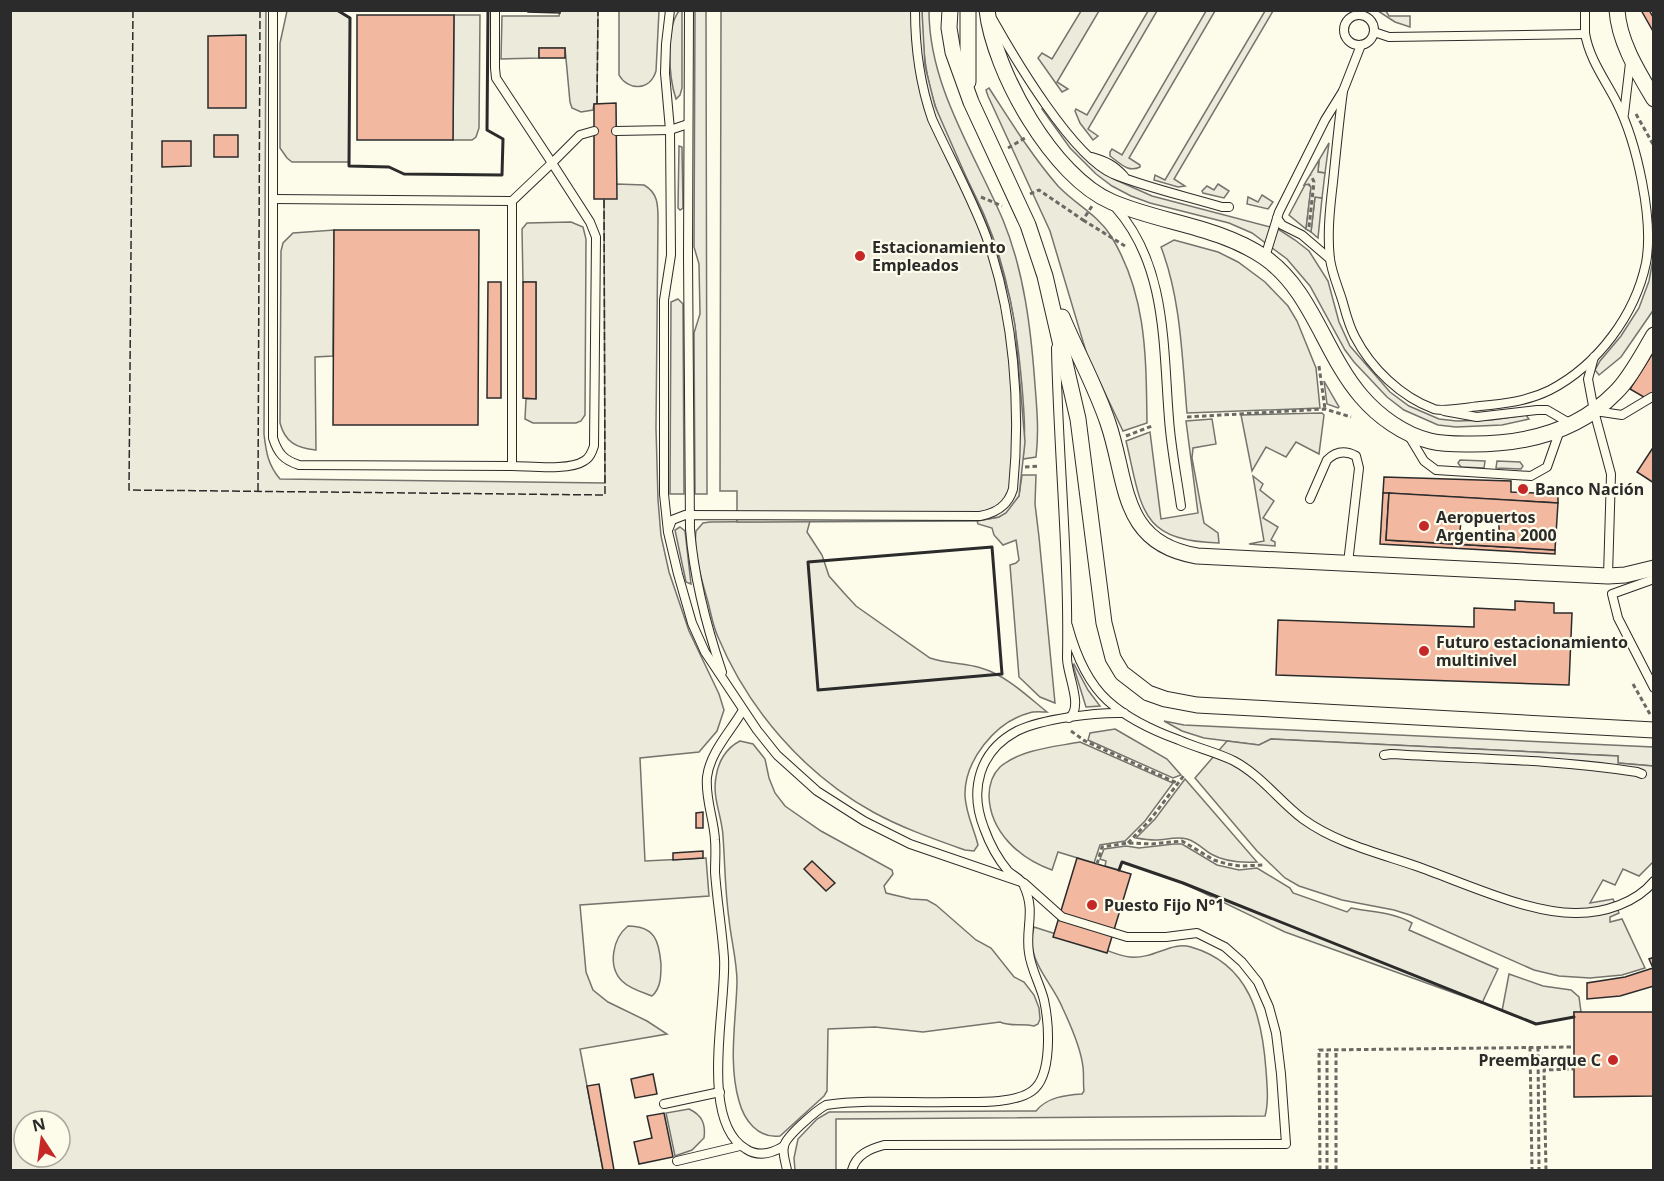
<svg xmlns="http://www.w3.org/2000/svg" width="1664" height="1181" font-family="'Noto Sans',sans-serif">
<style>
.green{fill:#ecebdb;stroke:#74746e;stroke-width:1.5;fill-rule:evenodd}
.parking{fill:#eceadb;stroke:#74746e;stroke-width:1.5}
.building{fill:#f2b8a0;stroke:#2b2b2b;stroke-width:1.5;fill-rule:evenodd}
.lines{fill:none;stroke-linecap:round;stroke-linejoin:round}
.service-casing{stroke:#2b2b2b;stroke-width:10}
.minor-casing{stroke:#2b2b2b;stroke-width:17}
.path{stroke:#6a6964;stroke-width:3;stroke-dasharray:4.5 3;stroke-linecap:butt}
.service{stroke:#fdfbea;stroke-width:8}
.minor{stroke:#fdfbea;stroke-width:15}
.fence{stroke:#2b2b2b;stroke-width:1.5;stroke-dasharray:8 3;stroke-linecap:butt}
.wall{stroke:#2b2b2b;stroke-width:3}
.poi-dot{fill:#c62828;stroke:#fdfbea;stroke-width:2}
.labels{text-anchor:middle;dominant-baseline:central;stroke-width:4.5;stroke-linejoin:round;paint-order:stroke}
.poi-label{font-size:16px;font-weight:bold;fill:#2b2b2b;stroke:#fdfbea;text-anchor:start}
</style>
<rect width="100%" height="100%" fill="#fdfbea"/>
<g class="green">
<path d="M 10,11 L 266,11 L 264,434 C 266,452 268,465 280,479 L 605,483 L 604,199 L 617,184 L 644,185 C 658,193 658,205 658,219 L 656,428 L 658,500 L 661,536 L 669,572 L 689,631 L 719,694 L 724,710 L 717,731 L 699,752 L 640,758 L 645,861 L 706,858 L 709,896 L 580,905 L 586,972 L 593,990 L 608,1002 L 647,1021 L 667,1034 L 580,1049 L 603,1170 L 11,1170 ZM 24,1121 L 60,1121 L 60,1157 L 24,1157 Z"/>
<polygon points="287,11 337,11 350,18 349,162 292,162 287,158 280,148 280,43"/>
<polygon points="560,11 598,11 597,104 594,104 593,110 581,112 572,108 570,102 565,48 539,48 539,58 501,59 502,16 559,16"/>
<path d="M 619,11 L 659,11 L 656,71 C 650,91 628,91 619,75 Z"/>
<path d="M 679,11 L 682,11 L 682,88 L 680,95 L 676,99 C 669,78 665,29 679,11 Z"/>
<polygon points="695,11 706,11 707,494 695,494 694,333 700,314 699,264 694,247"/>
<path d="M 922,11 L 929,11 C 929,86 974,152 1003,220 C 1024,271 1031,329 1035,385 C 1037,409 1039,433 1036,457 L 1023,459 C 1026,434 1024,411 1022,386 C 1017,329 1008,271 985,217 C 969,180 947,144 935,105 C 925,75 922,42 922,11 Z"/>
<polygon points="1081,11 1099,11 1057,82 1068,89 1062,92 1038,58 1042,53 1052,59"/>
<polygon points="1148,11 1157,11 1088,129 1098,136 1093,140 1080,123 1075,111 1076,109 1087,115"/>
<path d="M 1206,11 L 1215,11 L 1129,158 L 1140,165 L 1140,167 C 1128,173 1120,163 1110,156 L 1110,152 L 1112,149 L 1122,155 Z"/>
<polygon points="1265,11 1273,11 1174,179 1185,186 1178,187 1154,180 1155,175 1165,180"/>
<polygon points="1378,11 1386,11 1389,16 1410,16 1410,27 1395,22"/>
<polygon points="454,15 480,15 479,128 476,137 472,140 453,140"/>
<path d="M 989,88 C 1011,122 1032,156 1058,186 C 1075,204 1098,215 1111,236 C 1147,295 1146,357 1147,423 L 1123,431 L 1087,355 L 1050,231 L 988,96 L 986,90 Z"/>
<polygon points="1329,143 1325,173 1318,172 1319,160"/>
<polygon points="679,146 682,147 683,208 680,210 678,208"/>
<polygon points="1306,183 1311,187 1306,229 1289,215"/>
<polygon points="1315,197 1322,198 1318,238 1311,232"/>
<polygon points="571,222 583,227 586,239 585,415 581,421 576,423 533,423 525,419 526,399 536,398 536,282 523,282 522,229 527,223"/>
<path d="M 334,230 L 333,356 L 315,357 L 316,450 C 296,448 285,442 280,423 L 281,251 L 283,243 L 293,233 Z"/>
<path d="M 1174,240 L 1218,252 L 1238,262 L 1265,282 L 1288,306 L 1297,321 L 1316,368 L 1320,408 L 1187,413 C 1182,357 1181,299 1161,247 Z"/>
<polygon points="678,299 683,304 684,494 670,494 671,302"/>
<polygon points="1324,381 1339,407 1338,408 1327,404"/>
<polygon points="1322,413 1324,415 1319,454 1296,442 1286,457 1266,447 1252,471 1241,415"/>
<path d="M 1212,419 L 1216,444 L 1193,448 L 1192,458 L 1204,523 L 1218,533 L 1219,543 C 1138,541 1142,507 1126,441 L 1150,432 L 1161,519 L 1198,513 L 1186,421 Z"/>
<polygon points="1460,460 1485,461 1484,468 1461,467 1458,463"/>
<polygon points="1497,461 1520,462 1523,466 1521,469 1496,468"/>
<polygon points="1022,475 1036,475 1035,504 1039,537 1055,703 1040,697 1019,677 1010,565 1016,563 1019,560 1016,540 1003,545 994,535 992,528 978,524 977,521 999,517 1019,496"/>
<polygon points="1253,476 1263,484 1260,490 1274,501 1263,518 1278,527 1271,540 1275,542 1275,546 1249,544 1264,541"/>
<path d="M 810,521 L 807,532 L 822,555 L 829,576 L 844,593 L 856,606 L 930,658 C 947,664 965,663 981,668 C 1006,675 1027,696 1047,712 C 1041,712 1034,711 1029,713 C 995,722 964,761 965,796 C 966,814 974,829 978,845 L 974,851 L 965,850 C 934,839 902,828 873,812 C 804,774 748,709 718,637 C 713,626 711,614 708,602 C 702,581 693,553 696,531 L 703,523 L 710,522 Z"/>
<polygon points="680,527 685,531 691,584 686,582 675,530"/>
<polygon points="1074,664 1088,690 1100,706 1086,707 1073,665"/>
<polygon points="1164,721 1184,725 1653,747 1653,766 1618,763 1618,756 1271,739 1259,745 1204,738 1182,731"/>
<polygon points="1115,729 1167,759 1181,775 1173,778 1088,740 1090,733"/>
<path d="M 740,741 L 753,744 L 765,759 L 769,778 L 775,793 L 785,806 L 821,831 L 892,870 L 893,874 L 884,886 L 886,893 L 911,899 L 927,900 L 936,905 L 976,940 L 991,948 L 1014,977 L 1024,982 L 1034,995 L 1039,1008 L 1040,1019 L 1038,1024 L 1034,1026 C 1022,1023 1011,1027 1000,1022 L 923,1032 L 875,1027 L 828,1029 L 827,1091 L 824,1096 L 780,1136 C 758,1139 744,1120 739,1101 C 728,1063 736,1021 737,982 C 737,961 731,940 729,919 C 725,891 725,864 723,836 C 722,816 712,798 716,777 C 718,762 726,748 740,741 Z"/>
<path d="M 1080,742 L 1173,783 L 1145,821 L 1125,841 L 1100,845 L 1094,863 L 1058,852 L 1052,870 C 1020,859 990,832 989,796 C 989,785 992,775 1000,767 C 1021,749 1054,747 1080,742 Z"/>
<path d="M 1185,779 L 1257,862 C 1241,863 1225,862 1211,854 C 1203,849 1197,842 1187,839 C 1176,836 1166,840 1155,840 C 1148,840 1142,839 1136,838 L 1155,819 Z"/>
<path d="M 1174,844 L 1182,844 L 1217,865 L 1239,870 L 1257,868 L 1290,888 L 1293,893 L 1347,912 L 1351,908 C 1371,912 1394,912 1412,923 L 1409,930 L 1498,969 L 1482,1003 L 1285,932 L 1183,883 L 1122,862 L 1119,870 L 1105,866 L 1106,861 L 1100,859 L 1104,849 L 1126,846 L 1139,848 Z"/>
<path d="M 628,926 C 655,926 659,941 661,964 C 661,976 661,988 652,996 C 642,992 630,989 622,981 C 607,966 613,938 628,926 Z"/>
<path d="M 1034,927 C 1056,934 1078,941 1100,948 C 1109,951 1120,956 1130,957 C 1155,959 1171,941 1191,947 C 1250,964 1262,1016 1266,1070 C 1267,1085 1269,1102 1265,1116 L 836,1119 L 836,1170 L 795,1170 L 794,1158 L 798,1139 L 817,1119 L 829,1112 L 1036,1111 C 1047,1097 1066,1095 1082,1094 L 1084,1091 C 1083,1083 1084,1075 1083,1067 C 1081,1049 1071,1026 1063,1009 C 1052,981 1024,960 1034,927 Z"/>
<polygon points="1509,974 1543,986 1571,990 1579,997 1581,1012 1574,1012 1574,1017 1536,1024 1502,1011"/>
<path d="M 689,1109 C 702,1115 706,1124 704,1138 L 692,1150 L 675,1156 L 666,1113 Z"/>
</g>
<g class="parking">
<polygon points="721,11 922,11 925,66 935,106 995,243 1010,299 1015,325 1025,442 1019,496 1006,513 999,517 977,521 737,522 737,491 720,491"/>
<polygon points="1044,108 1061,131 1100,169 1116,180 1152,196 1278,229 1295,240 1309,251 1328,281 1339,322 1350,346 1390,392 1409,406 1439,419 1457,421 1491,420 1526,415 1529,419 1502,425 1456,427 1438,425 1404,410 1387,397 1354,362 1345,350 1310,286 1287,259 1252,233 1229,223 1150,203 1131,196 1112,186 1096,174 1070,148 1042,109"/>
<polygon points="1319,160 1318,172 1325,173 1322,198 1315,197 1311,232 1306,229 1311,187 1309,184 1304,185"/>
<polygon points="1218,184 1229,191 1224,198 1203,193 1202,191 1207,186 1214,190"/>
<polygon points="1262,195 1273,202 1268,209 1247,204 1248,197 1258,202"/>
<polygon points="1653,259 1654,308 1652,312 1621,357 1599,375 1595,370 1600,361 1621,336 1639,308 1649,281"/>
<polygon points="1271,739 1618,756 1618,763 1653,766 1653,862 1639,876 1623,869 1615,885 1603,880 1590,903 1613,899 1619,913 1610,917 1610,922 1622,919 1645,968 1622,975 1590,978 1559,976 1534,970 1410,915 1394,910 1342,900 1299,886 1285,878 1257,851 1195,778 1227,741 1259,745"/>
</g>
<g class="building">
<polygon points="528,10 560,10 560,13 528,12"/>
<polygon points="1641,10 1649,10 1654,19 1654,33"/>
<polygon points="357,15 454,15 453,140 357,140"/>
<polygon points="246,35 246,108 208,108 208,36"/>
<rect x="539" y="48" width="26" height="10"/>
<polygon points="616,103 617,199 594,199 594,104"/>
<rect x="214" y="135" width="24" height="22"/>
<polygon points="162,141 191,141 191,166 162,167"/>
<polygon points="334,230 479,230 478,425 333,425"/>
<polygon points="488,282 501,282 501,398 487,398"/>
<polygon points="523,282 536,282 536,399 523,398"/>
<polygon points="1654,351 1654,403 1630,389"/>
<polygon points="1654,446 1654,483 1637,472"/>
<polygon points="1384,477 1511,481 1511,492 1558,494 1558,503 1383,493"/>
<polygon points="1383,493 1389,493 1386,540 1555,550 1555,554 1380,544"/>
<path d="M 1389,493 L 1558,503 L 1555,550 L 1386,540 ZM 1477,515 L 1499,519 L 1499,534 L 1460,533 L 1461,517 Z"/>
<polygon points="1515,601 1554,603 1554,613 1572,613 1569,685 1276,675 1278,620 1474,627 1474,608 1515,610"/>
<polygon points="703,812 703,828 696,828 696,813"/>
<polygon points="703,851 703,858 673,860 673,853"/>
<polygon points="1077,858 1131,874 1107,953 1053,937"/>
<polygon points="812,861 835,883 826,891 804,869"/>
<polygon points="1654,957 1654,986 1620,996 1587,999 1587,983 1625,977 1653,968 1649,959"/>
<polygon points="1574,1012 1654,1012 1654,1096 1574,1097"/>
<polygon points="653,1074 657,1094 635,1098 631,1079"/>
<polygon points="599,1084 614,1170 603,1170 587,1086"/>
<polygon points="664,1113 673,1157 639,1164 634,1142 652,1138 647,1116"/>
</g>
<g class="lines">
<g class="service-casing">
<g id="service">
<path d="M 670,10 L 666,44 L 665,73 L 670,130 L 671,255 L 664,300 L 664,494 L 668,532 L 678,574 L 692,623 L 705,652 L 757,730 L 777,755 L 817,791 L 864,821 L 910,844 L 1024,883 L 1062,917 L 1127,937 L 1166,937 L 1197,933 L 1225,947 L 1242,962 L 1258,982 L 1269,1007 L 1276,1033 L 1281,1074 L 1286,1144 L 884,1145 C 869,1149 856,1155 852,1170"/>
<path d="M 689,10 L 688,255 L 690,529 C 694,579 706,625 722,672"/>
<path d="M 273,12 L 273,438 C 278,454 284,460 299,465 L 512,466 L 512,201 L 552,163 L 496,78 L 495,68 L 495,10"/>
<circle cx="1359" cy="30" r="15"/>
<path d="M 993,20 C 1015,59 1072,156 1113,174 C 1148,188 1185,196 1222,207 L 1229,207"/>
<polyline points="1374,32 1389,37 1585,34"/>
<path d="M 1343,91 C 1339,121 1336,152 1333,182 C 1330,207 1327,234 1330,259 C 1332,274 1339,289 1343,303 C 1346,314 1349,326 1355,337 C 1371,368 1401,397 1434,409 C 1443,412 1469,407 1480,406 C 1504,404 1528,401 1550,390 C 1598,365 1635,315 1646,263 C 1654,220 1637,143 1617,103 C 1606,81 1589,59 1585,33 C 1585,26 1585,18 1585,10"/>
<polyline points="1624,114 1630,63"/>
<polyline points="616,131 670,130 688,124"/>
<path d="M 1092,157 C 1106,161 1114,165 1124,176"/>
<polyline points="274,199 512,201"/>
<path d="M 1116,208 C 1167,266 1163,346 1169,419 C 1171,448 1177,477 1181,506"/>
<polyline points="1277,218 1282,225 1302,235 1330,259"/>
<polyline points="1265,257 1279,212 1325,120 1343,91 1361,45"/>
<path d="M 1056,348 C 1058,451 1069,555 1067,658 C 1067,675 1084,707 1069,718"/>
<polyline points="1594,357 1588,379 1594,411 1611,474 1608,576"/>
<polyline points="1444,411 1477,417 1537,410 1547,410 1571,424"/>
<polyline points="1595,411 1622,415 1652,397"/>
<polyline points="1409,436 1424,461 1436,470 1531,476 1547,467 1560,430"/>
<path d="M 512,466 C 530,466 569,471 584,461 C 590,458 592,452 594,446 L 596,237 L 590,222 L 552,163 L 580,135 L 594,131"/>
<path d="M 1310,499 L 1327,460 C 1335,452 1345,450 1356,456 L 1359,468 L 1348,563"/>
<path d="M 669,528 L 672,520 L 685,515 L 980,516 C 996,513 1008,506 1013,489 C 1021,407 1014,314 986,236 C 971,196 950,158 932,119 C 920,84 915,47 915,10"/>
<polyline points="1654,579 1612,594 1618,618 1654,688"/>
<path d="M 1068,626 C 1075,652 1087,682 1108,701 C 1128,719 1154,731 1179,740 C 1197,748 1216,752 1234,761 C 1262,776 1279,801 1303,819 C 1336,843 1378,853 1416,866 C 1462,882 1529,914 1577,913 C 1604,913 1636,903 1654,881"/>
<path d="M 743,710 C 731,731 710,752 707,777 C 705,799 714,819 715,840 C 716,851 715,861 715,872 C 717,901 722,929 724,958 C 727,1005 698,1121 746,1149 C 758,1157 771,1154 784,1146"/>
<path d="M 1384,755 L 1391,754 C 1473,759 1556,759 1637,772 L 1642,774"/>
<polyline points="664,1104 720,1092"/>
<polyline points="677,1161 740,1146"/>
<path d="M 787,1170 C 786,1164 782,1153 784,1146 C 786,1136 817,1110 826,1105 C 867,1099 911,1103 953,1102 C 975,1102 1014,1104 1032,1091 C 1053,1076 1049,1023 1044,1000 C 1040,984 1031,969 1029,953 C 1025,928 1036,912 1024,886 C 1022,879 1013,876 1008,871 C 998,859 989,842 984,828 C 969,790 979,751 1017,731 C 1041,719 1096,712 1124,713"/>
</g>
</g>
<g class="minor-casing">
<g id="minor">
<polyline points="950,10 949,28 953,52 971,102 1028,225 1045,276 1078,419 1104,623 1113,658 1122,673 1148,693 1165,699 1197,705 1654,730"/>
<polyline points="968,10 968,82"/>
<path d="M 987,10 C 994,72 1053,177 1112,202 C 1161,223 1218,226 1264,257 C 1312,290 1324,353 1361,396 C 1378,416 1404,435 1430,441 C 1442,444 1454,444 1466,444 C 1521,445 1576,433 1615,393 C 1630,379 1643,353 1654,335"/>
<path d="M 1617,10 C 1619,42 1638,72 1654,99"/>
<path d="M 1062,317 C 1077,353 1096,387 1108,423 C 1128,481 1119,543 1197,556 L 1608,576 L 1625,575 L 1654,568"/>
</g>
</g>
<g class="path">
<polyline points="1636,114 1654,146"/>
<polyline points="1008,148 1025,138"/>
<polyline points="1030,194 1039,190 1083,220 1092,206"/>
<polyline points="981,197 1002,206"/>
<polyline points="1083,220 1125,246"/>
<polyline points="1309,227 1314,182 1311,175"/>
<polyline points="1319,366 1325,409"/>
<polyline points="1187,417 1325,409 1351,417"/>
<polyline points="1126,436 1152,426"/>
<polyline points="1025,467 1039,466"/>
<polyline points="1633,684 1651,716"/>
<polyline points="1071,731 1085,741 1177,783"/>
<polyline points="1128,843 1150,820 1185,774"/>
<polyline points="1097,864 1102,847 1128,843 1152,844 1182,841 1214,860 1227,864 1240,866 1265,865"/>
<polyline points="1530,1047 1532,1170"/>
<polyline points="1538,1047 1539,1170"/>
<polyline points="1320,1170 1319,1050 1574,1047"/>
<polyline points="1327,1170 1327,1050"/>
<polyline points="1336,1170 1336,1050"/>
<polyline points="1546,1170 1544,1070 1573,1069"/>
</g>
<use href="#service" class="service"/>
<use href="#minor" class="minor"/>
<g class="fence">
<polyline points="133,10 129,490 605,495 604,199"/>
<polyline points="597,104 598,10"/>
<polyline points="258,491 260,10"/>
</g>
<g class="wall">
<polyline points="337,10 350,18 349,166 389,167 404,174 502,175 503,139 487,130 488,10"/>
<polygon points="992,547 1002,674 818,690 808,562"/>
<polyline points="1119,870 1122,862 1183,883 1536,1024 1574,1017"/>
</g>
</g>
<g class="poi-dot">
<circle cx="860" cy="256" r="6"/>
<circle cx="1523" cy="489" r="6"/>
<circle cx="1424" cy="526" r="6"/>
<circle cx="1424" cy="651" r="6"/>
<circle cx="1092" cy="905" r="6"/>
<circle cx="1613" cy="1060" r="6"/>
</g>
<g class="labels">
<g class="poi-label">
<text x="872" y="247">Estacionamiento<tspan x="872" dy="18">Empleados</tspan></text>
<text x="1535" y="489">Banco Nación</text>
<text x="1436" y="517">Aeropuertos<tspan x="1436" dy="18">Argentina 2000</tspan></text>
<text x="1436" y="642">Futuro estacionamiento<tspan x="1436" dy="18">multinivel</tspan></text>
<text x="1104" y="905">Puesto Fijo N°1</text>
<text x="1601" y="1060" text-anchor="end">Preembarque C</text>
</g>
</g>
<rect width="1664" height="1181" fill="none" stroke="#2b2b2b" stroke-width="24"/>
<g transform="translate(42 1139) rotate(347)"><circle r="28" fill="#fdfbea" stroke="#a9a89e" stroke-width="1.5"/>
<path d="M0-4.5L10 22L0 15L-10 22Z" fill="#c62828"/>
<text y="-9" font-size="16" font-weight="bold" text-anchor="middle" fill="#2b2b2b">N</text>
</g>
</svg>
